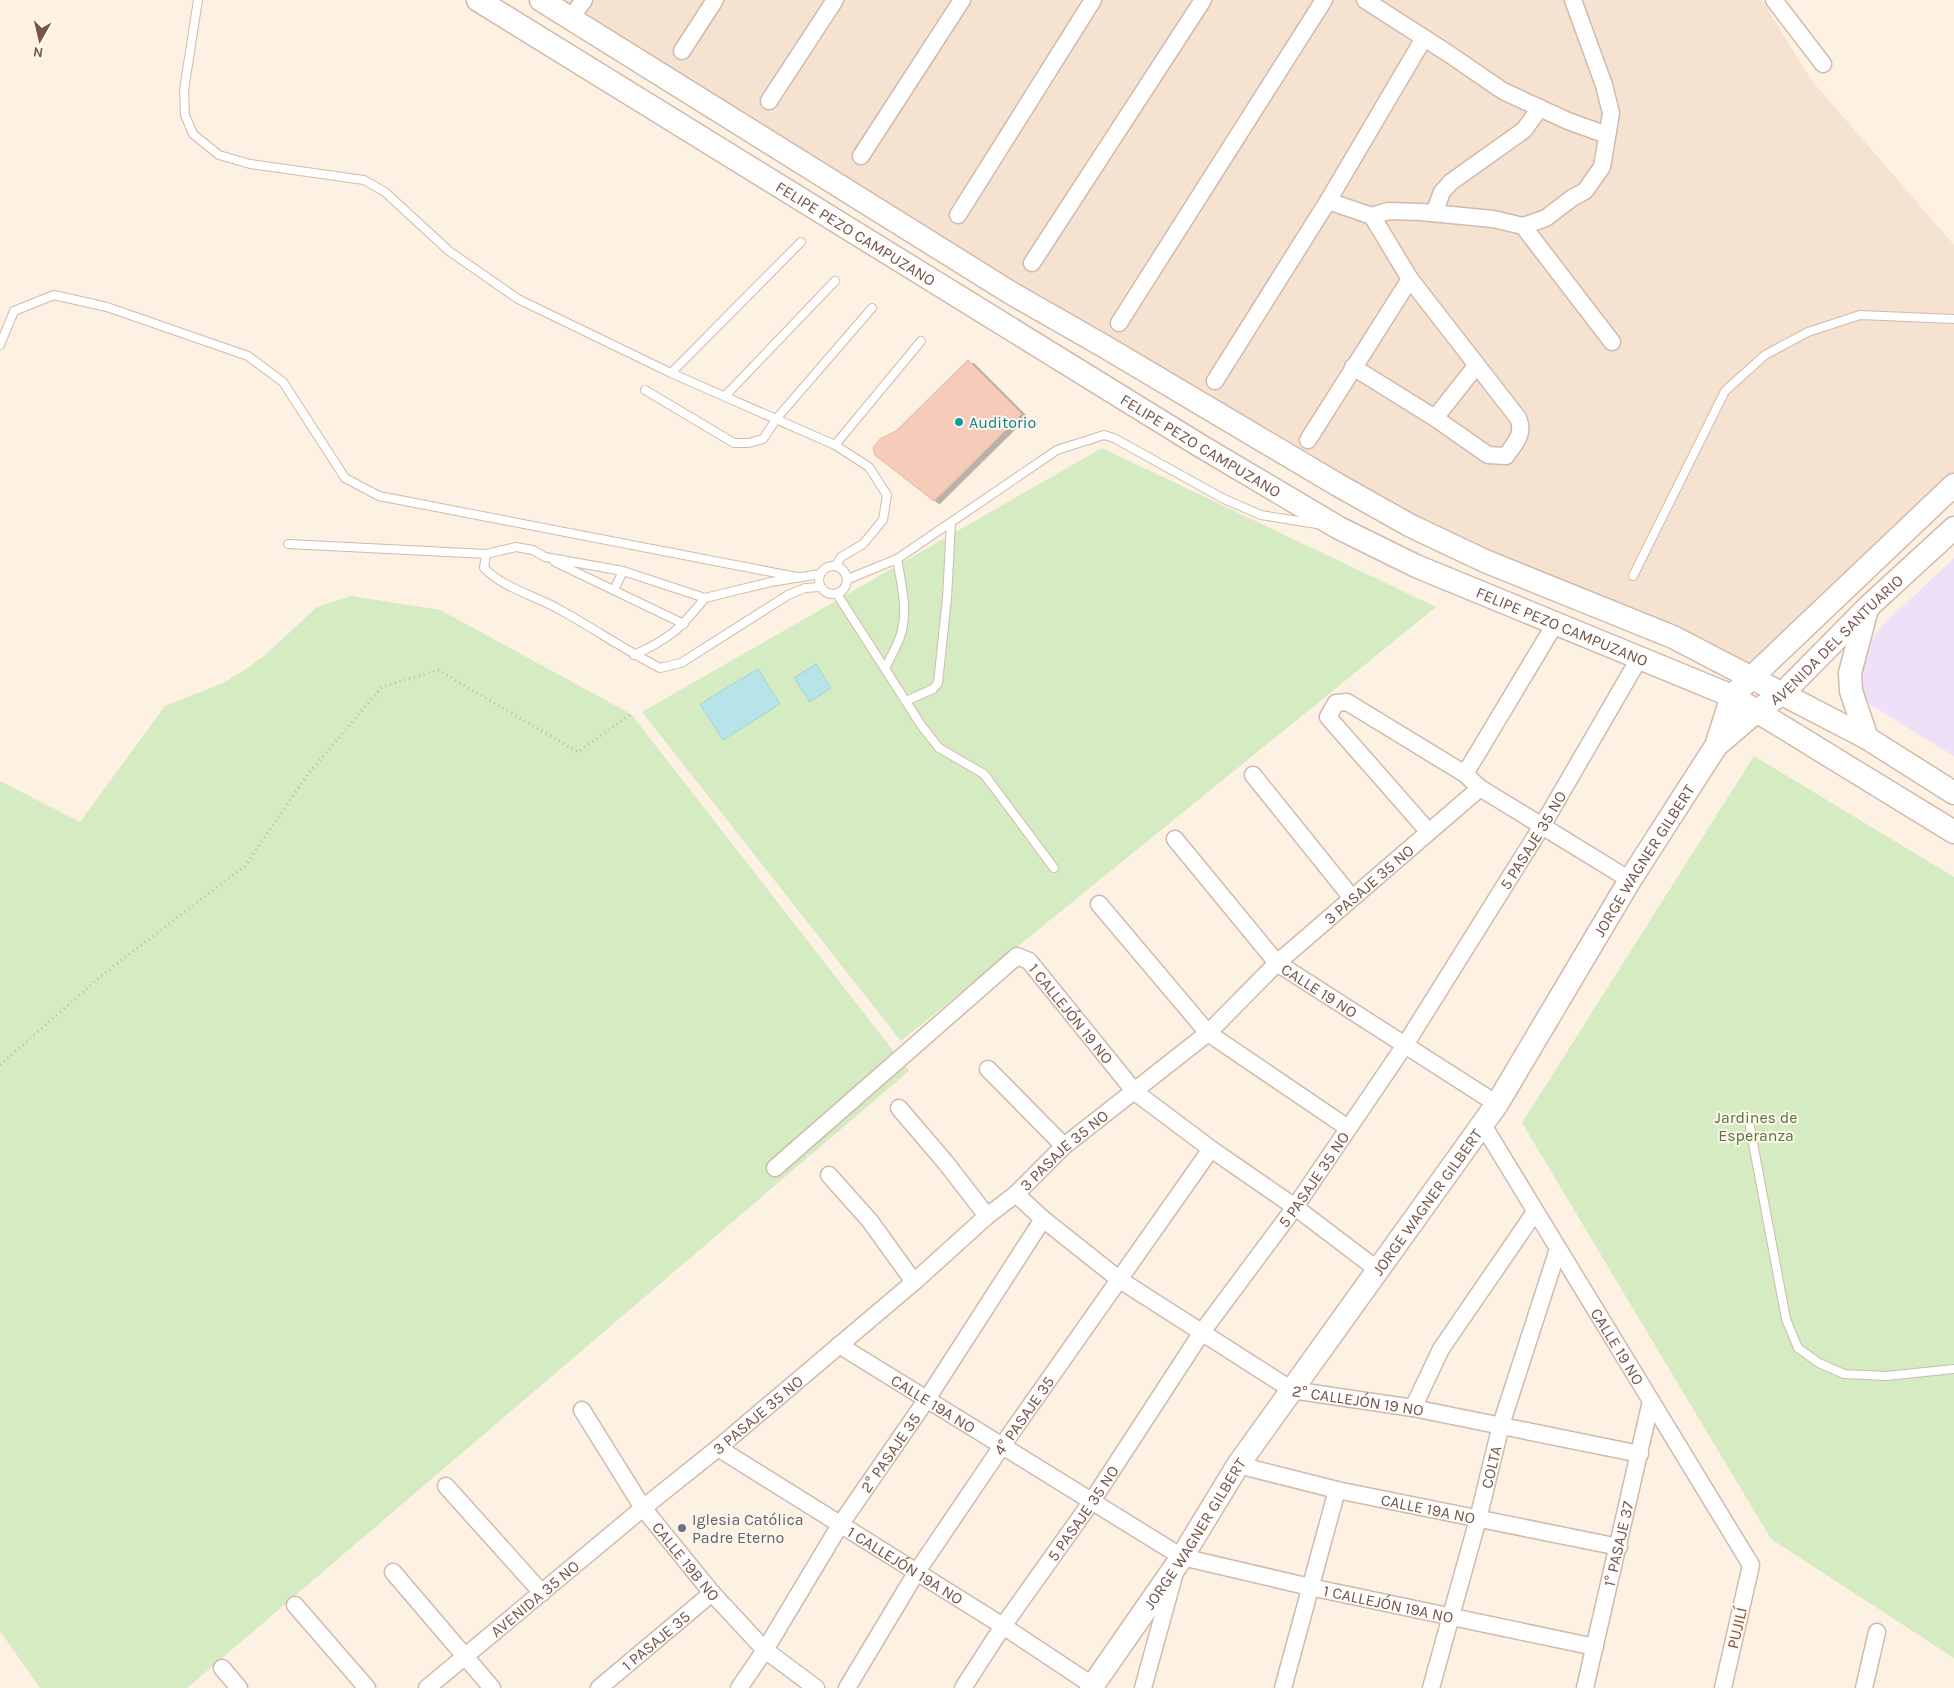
<svg xmlns="http://www.w3.org/2000/svg" width="1954" height="1688" font-family="Karla,sans-serif">
<style>
.residential{fill:#f5e2d1}
.education{fill:#eee0f9}
.green{fill:#d5ebc1}
.water{fill:#b7e4e8;stroke:#9cd5da}
.building{fill:#f4ccb9;stroke:#e7b199;filter:url(#shadow)}
.lines{fill:none;stroke-linecap:round;stroke-linejoin:round}
.lane-casing{stroke:#d1baac;stroke-width:10}
.street-casing{stroke:#d1baac;stroke-width:19}
.secondary-casing{stroke:#d4b9a9;stroke-width:25}
.path{stroke:#d9af9d;stroke-width:3;stroke-dasharray:1 4;stroke-linecap:butt}
.lane{stroke:#fff;stroke-width:8}
.street{stroke:#fff;stroke-width:16}
.secondary{stroke:#fff;stroke-width:22}
.culture-dot{fill:#0f9aa8;stroke:#fff5ea;stroke-width:2}
.worship-dot{fill:#6b7280;stroke:#fff5ea;stroke-width:2}
.labels{text-anchor:middle;dominant-baseline:central;stroke-width:4;stroke-linejoin:round;paint-order:stroke}
.street-label{font-size:16px;fill:#765548;stroke:#fff5ea}
.culture-label{font-size:16px;fill:#0d838f;stroke:#fff5ea;text-anchor:start}
.park-label{font-size:16px;fill:#52773c;stroke:#fff5ea}
.worship-label{font-size:16px;fill:#5b616d;stroke:#fff5ea;text-anchor:start}
</style>
<defs>
<filter id="shadow"><feDropShadow dx="5.5" dy="3" stdDeviation="0" flood-color="#0004"/></filter>
</defs>
<rect width="100%" height="100%" fill="#fdf1e3"/>
<polygon class="residential" points="549,0 1762,0 1812,81 1954,245 1954,488 1747,678 1343,483"/>
<polygon class="education" points="1954,558 1954,756 1872,706 1861,694 1857,677 1871,641 1884,624"/>
<g class="green">
<polygon points="1102,448 1436,607 901,1041 642,712"/>
<polygon points="351,596 440,610 631,714 909,1071 187,1688 40,1688 0,1631 0,781 80,822 165,706 223,683 243,671 264,656 317,607"/>
<polygon points="1754,756 1954,877 1954,1658 1771,1539 1522,1123"/>
</g>
<g class="water">
<polygon points="816,664 831,688 810,702 794,678"/>
<polygon points="758,669 780,704 723,740 700,704"/>
</g>
<polygon class="building" points="968,360 1022,414 934,501 875,455 873,448 880,439 896,431"/>
<g class="lines">
<g class="lane-casing">
<g id="lane">
<polyline points="198,0 184,90 185,115 193,134 219,155 250,164 364,180 385,192 449,251 518,299 671,373 835,445 869,467 887,495 883,520 863,544 841,557 836,566"/>
<polyline points="0,345 14,311 54,295 107,307 248,356 283,382 345,478 379,496 797,577"/>
<polyline points="671,373 801,242"/>
<polyline points="645,390 734,443 749,443 763,439 777,418 872,308"/>
<polyline points="725,396 835,281"/>
<polyline points="835,445 921,341"/>
<polyline points="288,544 486,554 516,547 533,550 545,557 623,571 705,598 771,582 820,574"/>
<path d="M 486,554 L 484,568 C 506,590 538,596 564,612 C 596,630 627,651 660,668 L 681,663 L 788,595 L 805,588 L 820,587"/>
<polyline points="555,562 684,624"/>
<circle cx="833" cy="580" r="14"/>
<polyline points="1633,576 1725,391 1765,355 1808,332 1860,315 1954,319"/>
<polyline points="848,579 897,559 1057,450 1104,435 1114,438 1224,499 1261,515 1317,524"/>
<polyline points="614,590 623,571"/>
<polyline points="837,594 921,725 939,748 984,774 1054,868"/>
<path d="M 634,655 C 671,638 680,629 705,598"/>
<path d="M 885,669 C 890,658 896,648 900,637 C 909,612 901,583 897,559"/>
<polyline points="906,701 933,689 938,683 947,598 951,523"/>
<polyline points="1750,1127 1786,1319 1798,1348 1819,1363 1844,1374 1886,1376 1954,1369"/>
</g>
</g>
<g class="street-casing">
<g id="street">
<polyline points="1365,0 1449,54 1503,91 1568,121 1607,135"/>
<polyline points="1774,0 1823,64"/>
<polyline points="571,18 584,0"/>
<polyline points="682,51 715,0"/>
<polyline points="769,101 835,0"/>
<polyline points="861,156 962,0"/>
<polyline points="1328,201 1372,216 1388,211 1421,212 1493,219 1523,226 1546,218 1572,198 1585,191 1602,167 1611,113 1604,85 1573,0"/>
<polyline points="1434,213 1442,192 1451,182 1524,130 1540,108"/>
<polyline points="958,215 1093,0"/>
<polyline points="1523,226 1612,342"/>
<polyline points="1032,263 1203,0"/>
<polyline points="1119,323 1324,0"/>
<path d="M 1353,367 L 1435,418 L 1488,455 L 1506,456 C 1515,443 1525,434 1518,418 L 1410,279 L 1372,216"/>
<polyline points="1215,381 1328,201 1424,38"/>
<polyline points="1435,418 1476,366"/>
<polyline points="1308,440 1410,279"/>
<polyline points="1465,774 1555,624"/>
<polyline points="1253,775 1352,898"/>
<polyline points="1428,831 1328,717 1336,703 1347,702 1465,774 1480,788 1630,880"/>
<path id="s1" d="M 1175,839 L 1277,963 L 1497,1104"/>
<polyline points="1099,904 1208,1033 1348,1128"/>
<polyline points="988,1069 1064,1146"/>
<polyline points="899,1108 946,1163 987,1216"/>
<path id="s2" d="M 1483,1125 L 1751,1565 L 1723,1688"/>
<path id="s3" d="M 775,1168 L 1017,956 L 1029,961 L 1135,1092 L 1211,1149 L 1295,1207 L 1378,1270"/>
<polyline points="829,1175 870,1221 914,1282"/>
<path id="s4" d="M 1016,1194 L 1043,1219 L 1120,1280 L 1292,1390 L 1413,1408 L 1640,1454"/>
<path id="s5" d="M 839,1345 L 1182,1557 L 1310,1587 L 1595,1647"/>
<polyline points="1413,1408 1441,1349 1535,1212"/>
<path id="s6" d="M 582,1410 L 643,1508 L 712,1593 L 765,1650 L 816,1688"/>
<path id="s7" d="M 718,1448 L 1003,1626 L 1092,1685"/>
<path id="s8" d="M 1238,1465 L 1337,1490 L 1619,1547"/>
<polyline points="446,1486 542,1593"/>
<polyline points="393,1572 492,1688"/>
<polyline points="295,1605 367,1688"/>
<polyline points="222,1668 239,1688"/>
<path id="s9" d="M 427,1688 L 643,1508 L 718,1448 L 914,1282 L 987,1216 L 1016,1194 L 1064,1146 L 1208,1033 L 1277,963 L 1480,788"/>
<path id="s10" d="M 599,1688 L 712,1593"/>
<path id="s11" d="M 739,1688 L 765,1650 L 840,1525 L 927,1399 L 1043,1219"/>
<path id="s12" d="M 847,1688 L 916,1573 L 1002,1446 L 1211,1149"/>
<path id="s13" d="M 963,1688 L 1003,1626 L 1092,1501 L 1202,1332 L 1295,1207 L 1405,1045 L 1542,826 L 1640,657"/>
<polyline points="1143,1688 1174,1576"/>
<polyline points="1283,1688 1337,1490"/>
<path id="s14" d="M 1431,1688 L 1478,1519 L 1501,1425 L 1558,1249"/>
<path id="s15" d="M 1585,1688 L 1651,1401"/>
<polyline points="1864,1688 1877,1632"/>
</g>
</g>
<g class="secondary-casing">
<g id="secondary">
<path id="s16" d="M 478,0 L 1199,445 L 1339,528 L 1416,566 L 1732,696 L 1954,832"/>
<polyline points="541,0 1011,293 1102,345 1338,485 1411,526 1485,561 1673,637 1867,738 1954,793"/>
<polyline points="1867,738 1851,691 1850,673 1867,609"/>
<path id="s17" d="M 1716,746 L 1758,710 L 1783,693 L 1868,607 L 1954,528"/>
<path id="s18" d="M 1091,1688 L 1182,1557 L 1238,1465 L 1497,1104 L 1630,880 L 1716,746 L 1732,696 L 1954,485"/>
</g>
</g>
<polyline class="path" points="0,1065 101,976 245,866 308,774 382,687 438,670 578,752 631,714"/>
<use href="#lane" class="lane"/>
<use href="#street" class="street"/>
<use href="#secondary" class="secondary"/>
</g>
<circle class="culture-dot" cx="959" cy="422" r="5"/>
<circle class="worship-dot" cx="682" cy="1528" r="5"/>
<g class="labels">
<g class="street-label">
<text stroke="none"><textPath href="#s16" startOffset="444">FELIPE PEZO CAMPUZANO</textPath></text>
<text stroke="none"><textPath href="#s16" startOffset="849">FELIPE PEZO CAMPUZANO</textPath></text>
<text stroke="none"><textPath href="#s16" startOffset="1254">FELIPE PEZO CAMPUZANO</textPath></text>
<text stroke="none"><textPath href="#s17" startOffset="161">AVENIDA DEL SANTUARIO</textPath></text>
<text stroke="none"><textPath href="#s13" startOffset="1022">5 PASAJE 35 NO</textPath></text>
<text stroke="none"><textPath href="#s18" startOffset="996">JORGE WAGNER GILBERT</textPath></text>
<text stroke="none"><textPath href="#s9" startOffset="1239">3 PASAJE 35 NO</textPath></text>
<text stroke="none"><textPath href="#s1" startOffset="211">CALLE 19 NO</textPath></text>
<text stroke="none"><textPath href="#s3" startOffset="402">1 CALLEJÓN 19 NO</textPath></text>
<text stroke="none"><textPath href="#s9" startOffset="834">3 PASAJE 35 NO</textPath></text>
<text stroke="none"><textPath href="#s13" startOffset="618">5 PASAJE 35 NO</textPath></text>
<text stroke="none"><textPath href="#s18" startOffset="591">JORGE WAGNER GILBERT</textPath></text>
<text stroke="none"><textPath href="#s2" startOffset="259">CALLE 19 NO</textPath></text>
<text stroke="none"><textPath href="#s4" startOffset="406">2° CALLEJÓN 19 NO</textPath></text>
<text stroke="none"><textPath href="#s5" startOffset="111">CALLE 19A NO</textPath></text>
<text stroke="none"><textPath href="#s9" startOffset="429">3 PASAJE 35 NO</textPath></text>
<text stroke="none"><textPath href="#s12" startOffset="325">4° PASAJE 35</textPath></text>
<text stroke="none"><textPath href="#s11" startOffset="280">2° PASAJE 35</textPath></text>
<text stroke="none"><textPath href="#s14" startOffset="229">COLTA</textPath></text>
<text stroke="none"><textPath href="#s8" startOffset="195">CALLE 19A NO</textPath></text>
<text stroke="none"><textPath href="#s13" startOffset="212">5 PASAJE 35 NO</textPath></text>
<text stroke="none"><textPath href="#s18" startOffset="186">JORGE WAGNER GILBERT</textPath></text>
<text stroke="none"><textPath href="#s15" startOffset="148">1° PASAJE 37</textPath></text>
<text stroke="none"><textPath href="#s6" startOffset="184">CALLE 19B NO</textPath></text>
<text stroke="none"><textPath href="#s7" startOffset="221">1 CALLEJÓN 19A NO</textPath></text>
<text stroke="none"><textPath href="#s9" startOffset="140">AVENIDA 35 NO</textPath></text>
<text stroke="none"><textPath href="#s5" startOffset="615">1 CALLEJÓN 19A NO</textPath></text>
<text transform="translate(1737 1628) rotate(-77)">PUJILÍ</text>
<text stroke="none"><textPath href="#s10" startOffset="74">1 PASAJE 35</textPath></text>
</g>
<g class="culture-label">
<text x="969" y="422">Auditorio</text>
</g>
<g class="park-label">
<text x="1756" y="1117">Jardines de<tspan x="1756" dy="18">Esperanza</tspan></text>
</g>
<g class="worship-label">
<text x="692" y="1519">Iglesia Católica<tspan x="692" dy="18">Padre Eterno</tspan></text>
</g>
</g>
<g transform="translate(40 40) rotate(188)" stroke="#fff5ea" stroke-width="4" paint-order="stroke">
<path d="M0-4L9 19L0 12L-9 19Z" fill="#765548"/>
<text y="-8" font-size="14" font-weight="bold" text-anchor="middle" fill="#765548">N</text>
</g>
</svg>
